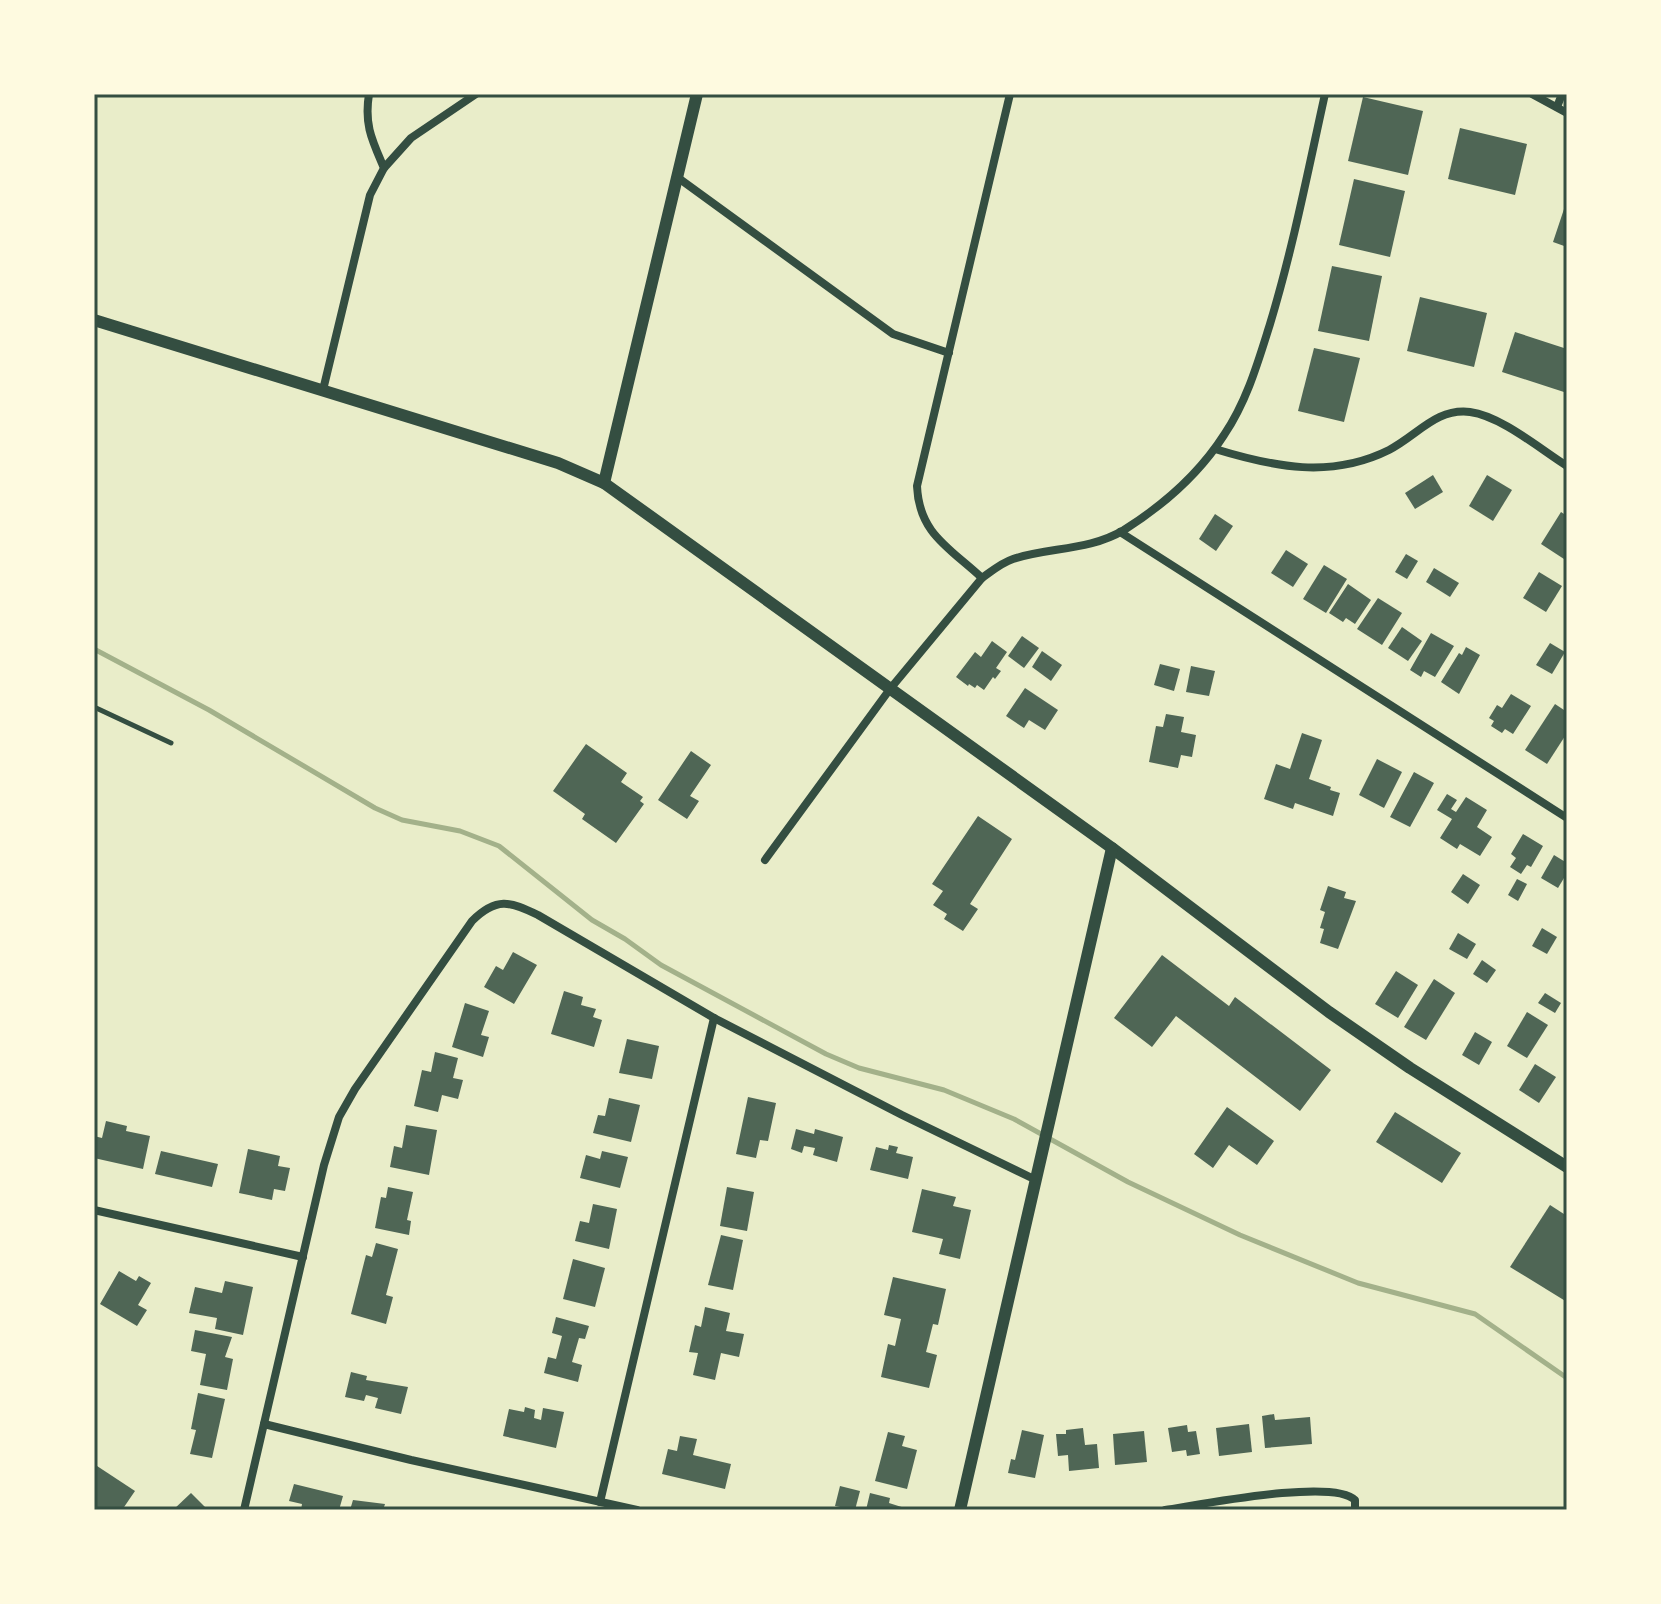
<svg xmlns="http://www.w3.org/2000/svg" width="1661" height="1604" font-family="Poppins,sans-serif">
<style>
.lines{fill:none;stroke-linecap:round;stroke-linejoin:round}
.stream{stroke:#a3b18a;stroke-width:5}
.building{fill:#4f6655}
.service{stroke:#344e41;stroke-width:5}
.minor{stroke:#344e41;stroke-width:8}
.tertiary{stroke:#344e41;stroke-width:12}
.neatline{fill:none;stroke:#344e41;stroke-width:3}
</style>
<rect width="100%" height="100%" fill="#e9edc9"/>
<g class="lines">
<polyline class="stream" points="94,649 209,710 375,808 402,820 460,831 499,846 592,920 625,939 661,965 826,1054 859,1068 944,1090 1014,1119 1128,1182 1240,1235 1358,1283 1475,1314 1567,1378"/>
</g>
<g class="building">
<polygon points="1363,97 1423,111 1408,175 1348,161"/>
<polygon points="1460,128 1527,144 1515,195 1448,179"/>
<polygon points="1354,179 1405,191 1390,257 1339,245"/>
<polygon points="1566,203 1567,203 1567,247 1553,242"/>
<polygon points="1332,266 1382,276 1369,341 1318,331"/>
<polygon points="1420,297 1487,313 1474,367 1407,351"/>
<polygon points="1515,332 1567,349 1567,393 1502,372"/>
<polygon points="1314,348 1360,358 1344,422 1298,411"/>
<polygon points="1433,475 1443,492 1415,509 1405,493"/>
<polygon points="1487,475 1512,490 1493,521 1469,506"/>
<polygon points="1561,512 1567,516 1567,554 1564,559 1541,544"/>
<polygon points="1215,514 1233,526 1216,551 1199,539"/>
<polygon points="1286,550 1308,564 1293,587 1271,573"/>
<polygon points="1406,554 1418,561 1407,579 1395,572"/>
<polygon points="1324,565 1347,579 1326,613 1303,599"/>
<polygon points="1434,568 1459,583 1450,597 1426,582"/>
<polygon points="1539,572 1562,586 1546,612 1523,598"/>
<polygon points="1348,584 1371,600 1355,624 1346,618 1343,622 1329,613"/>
<polygon points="1378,598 1402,613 1382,645 1357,629"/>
<polygon points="1402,627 1422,641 1408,661 1388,648"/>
<polygon points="1431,633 1454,646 1435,677 1424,671 1421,677 1410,670"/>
<polygon points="1022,636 1039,648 1024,668 1008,656"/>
<polygon points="992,641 1007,652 996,668 1001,671 995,679 993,677 984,690 977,685 975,688 969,684 968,686 956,677 975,652 981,657"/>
<polygon points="1550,643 1565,652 1552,674 1536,665"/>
<polygon points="1466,647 1480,655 1459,694 1441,682 1459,653 1462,655"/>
<polygon points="1042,651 1062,665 1051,681 1032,667"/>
<polygon points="1160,664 1180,669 1174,691 1154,685"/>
<polygon points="1191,666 1215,671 1209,696 1186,692"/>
<polygon points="1025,688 1058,710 1045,730 1029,720 1024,728 1006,716"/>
<polygon points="1511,694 1531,706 1513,734 1505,729 1502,733 1491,726 1494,721 1489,718 1497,705 1502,708"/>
<polygon points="1555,704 1567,712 1567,733 1547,764 1525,750"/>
<polygon points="1166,714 1184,717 1181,732 1196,735 1192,757 1181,755 1178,768 1149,762 1156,726 1163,727"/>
<polygon points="1302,733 1322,740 1309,779 1331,787 1330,790 1340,793 1333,816 1295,803 1293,809 1264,799 1276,764 1290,769"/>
<polygon points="586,744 627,773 621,782 643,797 640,801 644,804 616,843 582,819 585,814 553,791"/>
<polygon points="691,751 711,765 690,796 699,801 687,819 658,800"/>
<polygon points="1377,759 1402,772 1384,808 1359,795"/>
<polygon points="1414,772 1434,783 1410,827 1390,817"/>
<polygon points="1447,794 1457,800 1451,809 1456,812 1466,797 1487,810 1477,827 1492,837 1480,856 1460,844 1457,849 1440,838 1452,819 1437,810"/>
<polygon points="978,816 1012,839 970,904 978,909 963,931 944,919 947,914 933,905 943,891 932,884"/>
<polygon points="1523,834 1543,846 1531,867 1527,865 1521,874 1510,867 1516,858 1511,854"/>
<polygon points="1554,855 1567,863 1567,873 1558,888 1541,878"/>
<polygon points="1463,874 1480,885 1468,904 1451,892"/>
<polygon points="1517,879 1527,884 1518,901 1508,895"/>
<polygon points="1328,886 1346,892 1344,898 1356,901 1338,949 1320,943 1324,929 1320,928 1325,912 1320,910"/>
<polygon points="1542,928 1557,937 1547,954 1532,946"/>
<polygon points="1458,933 1476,944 1467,959 1449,949"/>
<polygon points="513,952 537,965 514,1004 484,987 496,966 503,970"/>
<polygon points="1162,955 1229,1006 1235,997 1331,1070 1300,1111 1176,1016 1152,1047 1114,1018"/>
<polygon points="1482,960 1496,970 1487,983 1473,974"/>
<polygon points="1396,971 1418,985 1398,1018 1375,1004"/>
<polygon points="1434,979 1455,993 1426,1040 1404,1027"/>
<polygon points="564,991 583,997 581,1005 596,1009 593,1017 602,1020 594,1047 551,1034"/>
<polygon points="1545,993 1561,1003 1555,1013 1538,1003"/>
<polygon points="465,1003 489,1011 481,1035 489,1037 483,1057 452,1047"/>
<polygon points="1527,1012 1548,1025 1527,1058 1507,1046"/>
<polygon points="1475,1032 1492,1042 1479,1065 1462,1055"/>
<polygon points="627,1039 659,1046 652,1079 619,1073"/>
<polygon points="435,1052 458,1058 453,1078 463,1080 458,1099 442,1095 438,1112 414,1106 422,1070 431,1072"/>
<polygon points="1535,1064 1556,1077 1539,1103 1519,1090"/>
<polygon points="748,1097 776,1103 768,1141 760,1140 756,1158 736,1154"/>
<polygon points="609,1098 640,1105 631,1142 593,1133 598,1115 605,1116"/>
<polygon points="1227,1107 1274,1141 1257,1165 1229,1145 1213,1168 1194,1154"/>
<polygon points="1395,1112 1461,1153 1442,1183 1376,1142"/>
<polygon points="106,1121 127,1126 126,1131 150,1136 143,1169 94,1158 94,1136 102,1138"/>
<polygon points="406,1125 437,1130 429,1175 390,1167 394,1146 402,1148"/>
<polygon points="796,1129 814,1134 815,1129 843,1137 837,1162 813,1155 815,1148 804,1146 802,1153 791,1149"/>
<polygon points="889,1145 898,1147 896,1153 913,1157 908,1179 870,1170 876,1147 888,1150"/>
<polygon points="248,1149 280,1156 278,1166 290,1168 285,1191 274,1189 272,1200 239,1193"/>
<polygon points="161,1151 218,1164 212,1187 155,1174"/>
<polygon points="602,1151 628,1157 620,1188 580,1178 586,1155 600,1159"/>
<polygon points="388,1187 413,1192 407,1220 411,1221 409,1235 375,1228 381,1197 386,1198"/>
<polygon points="727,1187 754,1192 747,1231 720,1226"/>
<polygon points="922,1189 956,1197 953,1206 971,1210 960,1259 939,1254 943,1239 912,1232"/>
<polygon points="593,1204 617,1209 609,1249 575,1241 580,1221 589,1223"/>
<polygon points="1550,1205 1567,1216 1567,1302 1510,1267"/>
<polygon points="721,1235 743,1240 733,1290 708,1285"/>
<polygon points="376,1243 398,1249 386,1295 393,1297 386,1324 351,1314 366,1255 372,1257"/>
<polygon points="573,1259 605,1268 595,1307 563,1299"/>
<polygon points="119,1271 136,1281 139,1276 151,1283 138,1305 147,1310 137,1326 100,1304"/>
<polygon points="893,1277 946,1289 938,1325 933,1324 926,1352 937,1355 929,1388 881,1377 888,1344 895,1346 901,1319 884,1315"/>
<polygon points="225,1281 253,1287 243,1335 215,1329 217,1318 189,1313 195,1287 222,1293"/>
<polygon points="705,1307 730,1313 726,1331 744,1334 739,1357 721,1353 715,1380 693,1375 698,1353 689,1352 695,1325 701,1327"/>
<polygon points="556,1317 589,1326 585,1339 579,1338 572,1362 582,1365 578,1382 544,1373 548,1357 556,1359 562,1336 552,1333"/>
<polygon points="195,1330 232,1337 225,1357 233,1359 227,1390 200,1385 206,1354 191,1351"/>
<polygon points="351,1372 367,1376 366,1380 408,1387 401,1414 375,1408 378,1398 366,1395 364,1401 345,1397"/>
<polygon points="198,1393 225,1399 212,1458 190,1454 196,1430 191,1429"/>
<polygon points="525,1407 535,1410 534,1418 541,1420 543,1408 564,1412 556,1448 503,1436 509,1409 524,1412"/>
<polygon points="1274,1414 1275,1420 1310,1417 1312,1444 1265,1448 1262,1416"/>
<polygon points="1249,1424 1252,1452 1219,1456 1216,1428"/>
<polygon points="1187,1425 1188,1432 1196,1431 1200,1454 1187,1456 1186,1450 1172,1452 1168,1428"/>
<polygon points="1083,1428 1085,1445 1097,1444 1099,1468 1069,1471 1068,1455 1058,1456 1056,1434 1066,1434 1066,1430"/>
<polygon points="1022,1430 1044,1435 1035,1478 1008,1473 1011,1459 1015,1460"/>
<polygon points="1144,1431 1147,1462 1115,1465 1113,1434"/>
<polygon points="888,1432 905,1436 902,1446 917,1450 907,1489 875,1481"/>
<polygon points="680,1436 697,1439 693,1455 731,1464 725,1489 662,1474 668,1449 677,1451"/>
<polygon points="94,1464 135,1491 122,1510 94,1510"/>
<polygon points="294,1484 343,1496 339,1510 301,1510 302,1504 289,1501"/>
<polygon points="840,1486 860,1491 855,1510 835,1506"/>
<polygon points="191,1493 208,1510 173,1510"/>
<polygon points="870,1493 890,1498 889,1503 911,1510 866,1510"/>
<polygon points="353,1500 385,1504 383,1510 350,1510"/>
</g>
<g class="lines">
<polyline class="service" points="94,707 171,743"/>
<g class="minor">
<polyline points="1532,94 1567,113"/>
<polyline points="1557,107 1562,94"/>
<polyline points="384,168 411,138 476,94"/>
<polyline points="677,177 893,334 949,353"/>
<path d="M 323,390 L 370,195 L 384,168 C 372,140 364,125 369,94"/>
<path d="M 1215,449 C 1274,467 1331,479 1389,450 C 1418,435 1436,408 1470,412 C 1501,416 1540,449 1567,466"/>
<polyline points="1120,532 1567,818"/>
<path d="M 982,578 C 950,548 919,534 917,486 L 1010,94"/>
<path d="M 765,860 L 890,689 L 982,578 C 992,571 1001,563 1013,559 C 1049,547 1089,551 1124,530 C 1162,506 1199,474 1224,435 C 1247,401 1258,362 1270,324 C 1293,248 1308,171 1325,94"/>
<polyline points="94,1210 303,1257"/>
<polyline points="264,1424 411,1460 637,1510"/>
<polyline points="600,1502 714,1018"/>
<path d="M 244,1510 L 324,1165 L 339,1117 L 355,1089 L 472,921 C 496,897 510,901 538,915 L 714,1018 L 902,1115 L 1036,1180"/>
<path d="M 1165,1510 C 1199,1505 1333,1478 1355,1500 L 1355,1510"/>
</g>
<g class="tertiary">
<polyline points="94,320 558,463 604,483 1112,848 1329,1012 1410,1068 1567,1167"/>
<polyline points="604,483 697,94"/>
<polyline points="960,1510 1112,848"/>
</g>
</g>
<rect width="1661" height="1604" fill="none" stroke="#fefae0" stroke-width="192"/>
<rect x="96" y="96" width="1469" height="1412" class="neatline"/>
</svg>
